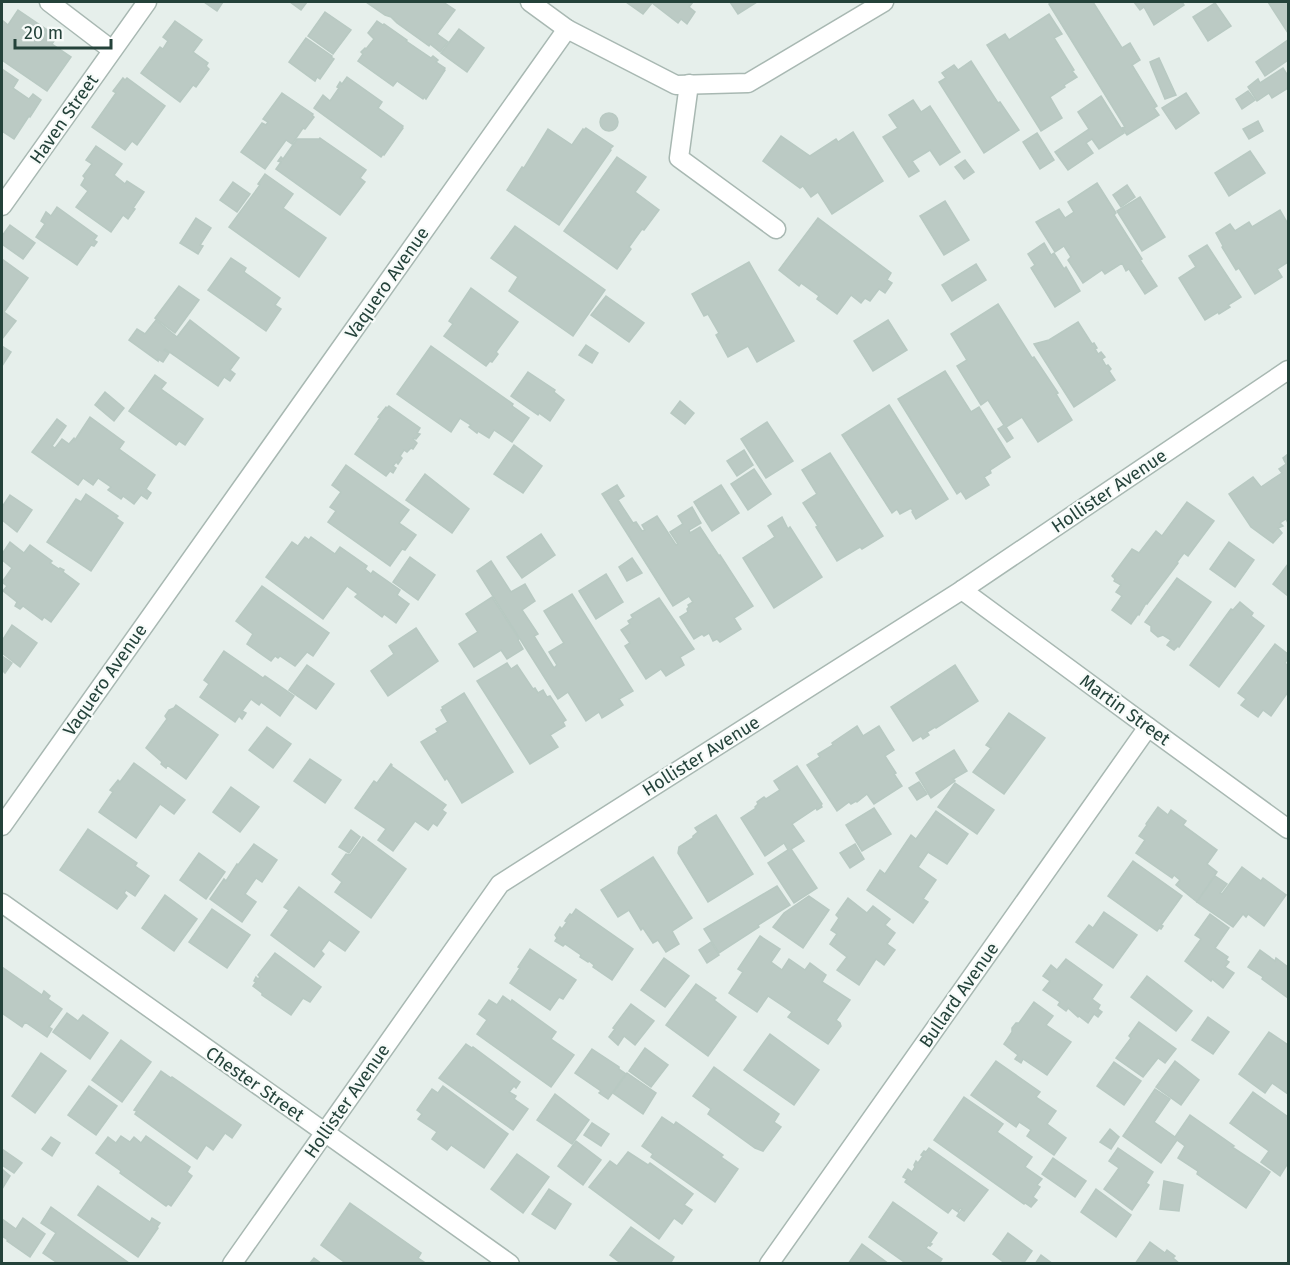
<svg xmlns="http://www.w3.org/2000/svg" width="1290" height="1265" font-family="'Fira Sans',sans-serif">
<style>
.building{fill:#bbcac4;stroke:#b8c9c2;stroke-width:1.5}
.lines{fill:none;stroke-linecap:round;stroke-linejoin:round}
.service-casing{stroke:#a8b8b2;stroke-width:21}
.minor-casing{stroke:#a8b8b2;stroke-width:21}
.service{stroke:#fff;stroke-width:18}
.minor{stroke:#fff;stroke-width:18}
.labels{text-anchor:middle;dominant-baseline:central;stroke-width:4.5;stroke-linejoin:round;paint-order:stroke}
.street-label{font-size:18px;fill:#24423a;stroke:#f7fbf9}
</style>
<rect width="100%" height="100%" fill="#e6efeb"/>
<g class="building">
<polygon points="204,2 223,2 217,11"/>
<polygon points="290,2 307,2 301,10"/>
<polygon points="366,2 443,2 455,10 437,34 448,42 440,52 430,44 429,46 397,23 391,17 385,15"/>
<polygon points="626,2 693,2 689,7 695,12 687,24 681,19 678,23 652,3 643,14"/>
<polygon points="730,2 757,2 738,14"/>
<polygon points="1054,2 1093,2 1122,48 1130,43 1140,60 1132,65 1157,106 1154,108 1159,115 1127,135 1122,128 1125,127 1049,4"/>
<polygon points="1134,2 1182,2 1184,5 1154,25 1144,7 1140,10"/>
<polygon points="1268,2 1288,2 1288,33"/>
<polygon points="1215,3 1231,26 1208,41 1193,17"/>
<polygon points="18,10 52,33 51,34 56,38 52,44 71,57 47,91 2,60 2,20 8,25"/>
<polygon points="325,12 351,30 333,54 308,36"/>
<polygon points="1049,14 1062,34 1054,38 1074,70 1072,71 1077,77 1064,85 1065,87 1050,97 1062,118 1041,131 987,45 1005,34 1009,40"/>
<polygon points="175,21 202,40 193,52 208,63 206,66 209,69 196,87 193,85 180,102 141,73 160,47 163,49 168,41 163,37"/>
<polygon points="377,21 383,25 384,24 407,40 406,41 431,58 433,56 438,60 436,62 445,68 444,69 445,70 426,99 424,97 423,99 397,81 393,86 358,61 363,54 361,52 365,48 366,49 374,39 368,33"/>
<polygon points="459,29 484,48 467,72 441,53"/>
<polygon points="306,38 332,56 331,57 334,59 320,79 317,77 315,81 289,62"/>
<polygon points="1288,40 1288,60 1265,76 1256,62"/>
<polygon points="1159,58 1176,95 1165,99 1151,65 1150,62"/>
<polygon points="971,61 998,103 1000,102 1019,130 984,153 939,82 946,78 942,73 954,65 958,70"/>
<polygon points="1283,68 1288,76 1288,88 1272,98 1269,93 1257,101 1248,87 1258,79 1260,83"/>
<polygon points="2,69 18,80 13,88 29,99 33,94 41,100 30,117 29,116 14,139 2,131"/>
<polygon points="347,77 382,102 378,108 403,126 402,127 403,128 384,155 383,154 381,157 314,108 323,95 330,101 339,88 337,87 340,82 342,84"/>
<polygon points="123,78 125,80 127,78 165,106 137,145 132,141 125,150 92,127 116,93 113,91"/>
<polygon points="1248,91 1255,100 1242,109 1236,99"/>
<polygon points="282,93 313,114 312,115 314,117 305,129 303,128 292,144 286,140 265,169 241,152 262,123 266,125 268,122 263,119"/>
<polygon points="1186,93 1199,113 1176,129 1162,108"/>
<polygon points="1101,96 1124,133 1099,149 1092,139 1086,143 1093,153 1068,170 1055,152 1089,129 1078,112"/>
<polygon points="913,100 921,112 930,106 960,152 940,165 930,150 912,161 919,171 909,177 883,137 898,128 889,115"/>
<circle cx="609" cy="122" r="9"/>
<polygon points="1258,121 1263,131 1249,139 1243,129"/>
<polygon points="586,128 613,146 610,149 611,150 559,225 507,190 522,167 524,168 548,129 572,145 583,129 584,130"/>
<polygon points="853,132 883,181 832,214 818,192 811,197 803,186 800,188 763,161 781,136 810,156 836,139 838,142"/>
<polygon points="1037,133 1054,160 1040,169 1023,142"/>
<polygon points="320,138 366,170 360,178 365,182 340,215 276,169 281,162 278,161 281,157 283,159 297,139 319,139"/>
<polygon points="96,146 122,164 114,175 125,184 127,181 144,192 133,208 135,209 128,219 123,215 111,232 76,207 88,191 81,185 85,178 83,176 92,164 86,160"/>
<polygon points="1250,151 1265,173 1229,196 1215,173"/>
<polygon points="617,157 646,177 635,192 659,210 644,230 642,229 629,247 631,249 617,269 564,231"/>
<polygon points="965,160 974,172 964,179 955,167"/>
<polygon points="265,174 293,194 283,208 326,238 299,277 229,227 260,185 258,184"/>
<polygon points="233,182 250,194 237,212 220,200"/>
<polygon points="1097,183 1116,213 1114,215 1142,259 1140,260 1157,286 1145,294 1129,269 1126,271 1122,263 1105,274 1102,270 1083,283 1068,260 1071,257 1064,246 1055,252 1036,222 1059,209 1065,218 1074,212 1068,202"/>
<polygon points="1127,185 1135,197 1121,207 1113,195"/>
<polygon points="1140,197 1165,237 1142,251 1117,211"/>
<polygon points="945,201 969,240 944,255 920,216"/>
<polygon points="57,207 97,236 94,240 97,242 94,246 91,245 77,265 36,237 45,224 41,221 46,212 51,216"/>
<polygon points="1280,210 1288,224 1288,262 1277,269 1282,277 1255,294 1239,268 1236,270 1222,247 1223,246 1216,233 1230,224 1235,231 1249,222 1252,227"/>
<polygon points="196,218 211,228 200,245 203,246 198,254 180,243"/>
<polygon points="818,218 891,273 887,280 892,283 885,293 879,289 870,301 865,298 861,303 851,295 837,314 817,299 819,296 801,283 799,286 779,270"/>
<polygon points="10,225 35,243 23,259 2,244 2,236"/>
<polygon points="515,226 605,290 573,336 509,291 518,277 491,258"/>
<polygon points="1044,243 1051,255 1054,253 1064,269 1066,267 1080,291 1055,307 1031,268 1035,265 1028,254"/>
<polygon points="1207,245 1241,297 1228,305 1230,307 1219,314 1218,312 1205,320 1179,278 1196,267 1189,256"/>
<polygon points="231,258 246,268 244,272 280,298 275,305 281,309 266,331 208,290"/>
<polygon points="2,259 28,278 4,312 16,321 2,339"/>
<polygon points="749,262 794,341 757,362 748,346 728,357 716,335 719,333 708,314 704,316 692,294"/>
<polygon points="976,264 986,280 952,301 942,285"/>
<polygon points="179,286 199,300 175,333 155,318"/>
<polygon points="471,288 518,322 496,352 498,354 492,362 490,361 486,366 444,336 453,324 449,321"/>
<polygon points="606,296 644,323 629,342 591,315"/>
<polygon points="998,304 1032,358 1034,357 1058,393 1056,394 1072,420 1038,442 1022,417 1006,427 1013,438 1007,442 998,429 1004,425 988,400 981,405 957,366 967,360 951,334"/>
<polygon points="156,320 177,337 190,320 239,358 230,370 235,374 230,381 224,377 218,386 165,349 164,350 169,353 163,362 158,359 158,361 129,340 137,329 145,334"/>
<polygon points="888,320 907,350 873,371 854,341"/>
<polygon points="1078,322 1092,344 1094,343 1097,348 1095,349 1098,354 1101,352 1105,357 1102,359 1106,366 1108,365 1111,369 1109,371 1115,380 1074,407 1034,344 1049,340"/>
<polygon points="586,345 598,353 592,363 579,355"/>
<polygon points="2,346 11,352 2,366"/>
<polygon points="431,346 513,404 512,406 529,418 512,442 494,430 489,438 478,431 477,433 469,427 471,425 460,418 451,432 397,394"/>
<polygon points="945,371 971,412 979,407 1010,457 990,470 991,473 984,477 989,485 966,499 961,491 957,494 898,399"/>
<polygon points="528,372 555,390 554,392 564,400 550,421 539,413 538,415 511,396"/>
<polygon points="155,375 166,383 161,389 203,419 185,445 179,441 176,445 129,411"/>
<polygon points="105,392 124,408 114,421 95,405"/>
<polygon points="680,401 694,413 685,424 671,413"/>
<polygon points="889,405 948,499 916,519 912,512 913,511 911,508 900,514 897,509 892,513 842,435"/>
<polygon points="389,406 420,428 417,433 420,434 416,439 414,438 413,439 417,443 413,449 411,448 407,452 404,450 400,456 402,458 398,464 396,462 393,466 396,468 393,473 390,471 386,476 355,454 380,418 378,417 386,407 387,408"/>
<polygon points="90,417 124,442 119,449 155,475 146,489 151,493 147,499 141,495 134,504 123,496 121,499 108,490 111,487 98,478 93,485 83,478 78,485 32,452 57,419 66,426 52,446 55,448 62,439 69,444 74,438 75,440"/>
<polygon points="767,422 793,461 766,478 741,439"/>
<polygon points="514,445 542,466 523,493 494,474"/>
<polygon points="744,450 753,465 737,476 727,461"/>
<polygon points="830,453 883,536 862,549 860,547 837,561 816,527 818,526 803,503 817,494 802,470"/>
<polygon points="1288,454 1288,523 1286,519 1280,523 1283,526 1278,528 1282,533 1273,543 1251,527 1229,494 1253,477 1261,487 1282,473 1279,469 1286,464 1283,458"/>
<polygon points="346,465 409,510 399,523 416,535 405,550 402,549 390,566 328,522 336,511 330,507 341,492 332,485"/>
<polygon points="754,469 771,494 748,510 731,484"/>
<polygon points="425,474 469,509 452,533 406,500"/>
<polygon points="617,485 624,496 618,500 633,523 636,522 642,531 645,530 642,525 657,516 676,545 678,544 670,532 683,524 678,516 692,507 701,523 689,530 690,533 700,527 719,556 720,555 753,606 734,618 741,629 720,642 717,639 713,641 709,633 704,636 702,634 694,639 680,617 688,612 687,609 689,607 688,605 693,602 689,596 673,606 602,494"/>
<polygon points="721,485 739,513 712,531 694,502"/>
<polygon points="86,494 118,516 116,518 123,523 91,571 47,542 76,499 81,502"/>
<polygon points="10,495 32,510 17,532 2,520 2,507"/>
<polygon points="1187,502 1214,521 1188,556 1184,553 1177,562 1178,563 1147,604 1146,603 1139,615 1138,614 1131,624 1112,610 1122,596 1116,592 1121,585 1114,581 1115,579 1112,576 1132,549 1139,553 1156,531 1162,536"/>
<polygon points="782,517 788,529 790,527 822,577 774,608 743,558 775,537 768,526"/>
<polygon points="541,534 555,555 522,578 507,557"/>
<polygon points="305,537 309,540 311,537 335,554 340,547 367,566 365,569 371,574 373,571 400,590 397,595 409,604 396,623 384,614 382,617 355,597 358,594 347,586 323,619 266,577 292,542 298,546"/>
<polygon points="10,542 24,553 30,545 52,561 50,563 59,569 60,568 64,570 63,572 79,584 51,622 44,617 42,620 23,606 20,609 15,606 17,602 3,591 7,586 2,582 12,568 2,560 2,554"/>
<polygon points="1229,542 1254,560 1235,587 1210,569"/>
<polygon points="410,557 435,575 418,600 393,582"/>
<polygon points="632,558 642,573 627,581 619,567"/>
<polygon points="491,561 511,592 525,584 535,601 522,610 538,634 534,636 554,668 557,665 549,652 564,643 544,611 572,594 633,691 619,699 623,705 602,718 599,712 586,721 568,692 558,699 477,571"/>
<polygon points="1288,564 1288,596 1273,584"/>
<polygon points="606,574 623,602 596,619 579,591"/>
<polygon points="1177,578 1211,602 1179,647 1178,646 1174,650 1167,645 1171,640 1163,635 1158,637 1151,631 1151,626 1145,622"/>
<polygon points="262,586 329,633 313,656 307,652 295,666 280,656 278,658 275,656 271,661 247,644 253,634 236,621"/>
<polygon points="492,597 519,639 518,640 523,649 507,659 501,650 474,667 459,644 478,632 466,614"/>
<polygon points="659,598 694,649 680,657 684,665 666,676 661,669 646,679 625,646 630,643 621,630 630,624 628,621 633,618 631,615"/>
<polygon points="1240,602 1253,613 1251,616 1264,626 1219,687 1190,665 1231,609 1233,610"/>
<polygon points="12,625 37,643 20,667 2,653 2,641"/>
<polygon points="416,628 438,661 388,696 371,671 394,654 389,646"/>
<polygon points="1275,644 1288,654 1288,658 1285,663 1288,666 1288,692 1271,716 1263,710 1258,717 1241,705 1246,699 1238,693"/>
<polygon points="224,651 263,678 265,676 294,696 280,716 261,702 259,705 251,699 242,711 246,713 242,719 239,716 235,722 200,697 209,684 204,680"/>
<polygon points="2,656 12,663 5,673 2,670"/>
<polygon points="507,663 511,669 517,665 533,689 535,688 538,693 543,690 547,697 550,696 566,720 563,722 565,726 550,735 558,747 530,764 477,681"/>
<polygon points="307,665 334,684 316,709 289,690"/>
<polygon points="955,665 978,701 936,728 935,727 927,732 929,735 923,739 921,736 913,741 891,707"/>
<polygon points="464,693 513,772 462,803 447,778 445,780 421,742 438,732 436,729 448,722 441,710 443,709 442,707"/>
<polygon points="176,705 218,735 186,779 167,765 166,768 161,764 162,762 146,748 167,719 165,716 169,710 174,708"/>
<polygon points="1009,713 1045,738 1004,794 973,772 991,748 986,745"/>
<polygon points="857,726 863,736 879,726 894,750 885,756 896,773 894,774 902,786 874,804 867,794 857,802 856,801 851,804 849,802 837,811 807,765 820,757 818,754 833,745 832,743"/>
<polygon points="267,727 291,744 273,768 249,750"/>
<polygon points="954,750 967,771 953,779 955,781 931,798 916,773"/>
<polygon points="310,759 341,780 325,803 294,781"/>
<polygon points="134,763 185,800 174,814 160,804 136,838 99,812 113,792 110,790 118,780 120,782"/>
<polygon points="391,764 392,765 391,766 446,805 442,810 446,813 437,826 433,823 428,830 415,821 393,851 378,840 386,829 355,808 374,781 377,783"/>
<polygon points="797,766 822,804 821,805 822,807 817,810 816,808 792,824 804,841 791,849 817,888 794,903 768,863 788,850 784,843 765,856 741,818 756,808 755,807 758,804 757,802 764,797 766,799 780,790 774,781"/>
<polygon points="919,782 927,794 917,800 909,788"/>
<polygon points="955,783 994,810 977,834 938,807"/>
<polygon points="231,787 259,807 240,832 213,812"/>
<polygon points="1158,807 1168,815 1171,810 1186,821 1183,825 1217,850 1207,864 1217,872 1197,902 1176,885 1180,880 1174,875 1172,878 1136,853 1145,840 1139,836 1147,825 1146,824"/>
<polygon points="874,808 891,834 862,851 846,825"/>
<polygon points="936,811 968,834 947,864 928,852 918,867 936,880 923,899 928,902 913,923 867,890 880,870 885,874 911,835 916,839"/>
<polygon points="716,815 753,874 708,902 678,853 679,847 693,838 693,836 698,832 695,828"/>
<polygon points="88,829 137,863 135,866 149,876 135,896 126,890 124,893 127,896 117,909 60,870"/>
<polygon points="351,830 360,837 349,853 339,847"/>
<polygon points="363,837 406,869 371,918 335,892 342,882 332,874 346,854 350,855"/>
<polygon points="254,844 277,860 262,882 256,878 245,894 256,902 242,922 210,899 224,879 226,881 237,864 238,865"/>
<polygon points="855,844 864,859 850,868 840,853"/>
<polygon points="199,853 225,872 206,899 180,880"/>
<polygon points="653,857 692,918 672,931 679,944 666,952 658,940 653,943 643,928 641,930 629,910 618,917 601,890"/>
<polygon points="1133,861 1182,896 1161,925 1163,926 1161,929 1159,928 1157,931 1108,896"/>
<polygon points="1242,867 1261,881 1263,878 1286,895 1264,926 1248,914 1246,917 1243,914 1233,927 1197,902 1215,876 1227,884 1220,893 1222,894"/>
<polygon points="777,886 790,905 758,925 759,927 719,953 704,929"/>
<polygon points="299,887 359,932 345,951 329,940 321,951 324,954 314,967 271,935 289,910 284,907"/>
<polygon points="165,895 197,919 174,951 142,928"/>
<polygon points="809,896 829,910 803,948 773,927 784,913"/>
<polygon points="848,898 867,913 873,906 890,919 885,925 895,933 887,944 895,950 884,965 876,959 859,985 837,970 847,957 830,944 837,934 831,930 839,918 836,915"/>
<polygon points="212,909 250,935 227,968 189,942"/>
<polygon points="576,909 633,949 612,980 593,967 594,965 589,961 588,962 580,957 581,955 565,944 563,946 555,941 557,938 555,935 560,927 562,929 567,922 565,921 570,914 572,915"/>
<polygon points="1104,912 1137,935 1113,968 1076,942 1089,925 1093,928"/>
<polygon points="1210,914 1229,928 1215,948 1228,957 1226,960 1229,962 1225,967 1234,973 1223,988 1212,979 1211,981 1185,961 1201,939 1195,935"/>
<polygon points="760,936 780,949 771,962 782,970 789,959 805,970 810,963 826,975 822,982 850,1000 836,1020 840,1023 841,1026 828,1044 788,1017 792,1012 768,996 757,1012 729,993 743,972 738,969"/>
<polygon points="711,942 719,955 707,963 699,950"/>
<polygon points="530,949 576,980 563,999 559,997 550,1010 510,983 520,968 518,967"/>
<polygon points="1260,950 1275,961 1276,958 1288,967 1288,998 1262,979 1263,977 1248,967"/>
<polygon points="275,953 321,987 310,1002 303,998 291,1015 262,995 262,993 253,986 256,982 254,981 256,977 258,979 260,977 258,975"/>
<polygon points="664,958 689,976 665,1007 641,990"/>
<polygon points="1066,959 1102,985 1092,999 1100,1005 1098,1009 1102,1012 1098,1017 1094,1014 1088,1023 1079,1016 1078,1017 1068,1008 1066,1011 1058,1005 1060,1002 1043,990 1050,981 1043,976 1051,965 1057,970"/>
<polygon points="2,967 42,995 44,991 50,996 48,999 62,1009 49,1027 52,1029 47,1037 25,1022 22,1027 2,1013"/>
<polygon points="1147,976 1192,1011 1176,1031 1131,997"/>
<polygon points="696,984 716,998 714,1000 736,1017 708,1056 666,1025"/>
<polygon points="503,996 511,1002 512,1000 556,1032 551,1039 574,1055 551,1087 477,1034 487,1020 479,1014 489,1000 497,1005"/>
<polygon points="1034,1002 1053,1016 1046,1025 1071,1042 1047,1075 1023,1059 1021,1063 1015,1059 1018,1055 1004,1044 1012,1032 1012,1028 1016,1023 1019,1023"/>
<polygon points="631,1004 654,1021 635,1045 624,1036 618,1045 609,1037 615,1029 613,1028"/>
<polygon points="67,1013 78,1021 83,1015 108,1033 90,1059 53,1032"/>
<polygon points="1208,1017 1229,1032 1213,1054 1192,1040"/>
<polygon points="1139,1022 1176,1049 1165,1063 1158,1058 1143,1077 1116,1058 1131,1038 1129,1036"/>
<polygon points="1269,1032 1288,1045 1288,1094 1272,1083 1265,1093 1239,1074"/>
<polygon points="770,1034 819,1070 794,1105 744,1070"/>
<polygon points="121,1040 151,1062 122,1102 92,1080"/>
<polygon points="466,1044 472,1048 473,1047 520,1082 516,1088 514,1086 509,1092 516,1096 514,1099 528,1109 513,1130 439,1078"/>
<polygon points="645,1048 668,1065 651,1087 629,1071"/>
<polygon points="592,1049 619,1067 619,1069 626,1074 608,1099 599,1093 601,1091 575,1073"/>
<polygon points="41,1053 66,1071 35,1113 12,1096"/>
<polygon points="996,1061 1040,1092 1036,1097 1056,1111 1047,1124 1066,1138 1054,1155 1027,1136 1031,1130 1019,1122 1016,1127 971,1095"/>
<polygon points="1175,1061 1199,1080 1181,1105 1156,1087"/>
<polygon points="1114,1062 1141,1081 1124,1105 1097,1086"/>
<polygon points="714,1067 779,1114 774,1122 781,1127 763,1151 755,1148 708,1114 711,1109 693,1096"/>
<polygon points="161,1071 171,1078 172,1077 241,1125 232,1138 225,1133 213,1150 206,1145 197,1159 135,1114 137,1111 134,1110"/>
<polygon points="627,1073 656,1093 643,1114 613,1093"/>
<polygon points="89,1086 117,1106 96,1135 68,1115"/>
<polygon points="443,1086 508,1134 484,1168 451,1145 447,1150 432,1139 437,1132 418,1119 422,1114 417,1110 432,1089 438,1093"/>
<polygon points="1155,1089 1170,1099 1154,1122 1175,1137 1190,1115 1234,1146 1232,1147 1270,1172 1246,1208 1197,1174 1198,1171 1178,1158 1185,1146 1177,1140 1161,1163 1123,1136"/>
<polygon points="1253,1092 1288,1117 1288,1163 1280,1176 1261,1162 1269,1151 1230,1123"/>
<polygon points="555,1094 589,1120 572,1144 537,1120"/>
<polygon points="964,1097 1003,1124 997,1132 1032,1157 1025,1167 1042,1179 1037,1185 1040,1187 1033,1197 1037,1200 1031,1207 1025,1203 1024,1204 934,1140"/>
<polygon points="662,1117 674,1125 676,1122 723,1155 721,1157 738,1169 715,1202 651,1157 653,1154 642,1146"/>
<polygon points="592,1123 609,1134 601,1146 584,1135"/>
<polygon points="1110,1129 1119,1137 1111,1149 1100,1142"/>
<polygon points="121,1136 130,1142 134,1137 141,1143 146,1136 190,1167 187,1172 192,1176 171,1206 168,1204 166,1206 120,1173 121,1171 96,1153 108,1137 116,1143"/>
<polygon points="51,1137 60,1143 52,1156 42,1149"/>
<polygon points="576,1141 601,1160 583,1185 558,1166"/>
<polygon points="929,1148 988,1190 964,1221 957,1216 962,1209 960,1208 958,1212 952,1208 948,1213 905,1182 907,1179 903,1177 908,1169 912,1172 915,1167 914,1165 916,1161 918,1163 923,1156 921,1155 924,1151 926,1152"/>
<polygon points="1118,1148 1153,1172 1146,1183 1149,1185 1132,1210 1104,1189 1119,1168 1109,1161"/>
<polygon points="2,1149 22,1163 14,1173 2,1165"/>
<polygon points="628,1152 648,1165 650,1163 693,1194 684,1205 692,1210 682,1224 674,1218 659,1239 589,1187 610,1161 617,1166"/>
<polygon points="517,1154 549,1177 523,1213 491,1189"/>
<polygon points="1053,1158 1086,1181 1075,1197 1042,1174"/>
<polygon points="2,1169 10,1176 2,1189"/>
<polygon points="1164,1181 1183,1185 1179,1211 1160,1209"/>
<polygon points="98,1186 150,1222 152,1218 160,1223 157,1227 158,1228 138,1257 78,1215"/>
<polygon points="549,1189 571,1204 555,1229 532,1214"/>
<polygon points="1096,1189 1131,1215 1116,1237 1081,1212"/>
<polygon points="893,1202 937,1233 930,1243 932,1244 930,1246 928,1245 926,1248 942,1259 939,1264 907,1264 869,1237"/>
<polygon points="350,1203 421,1253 418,1258 427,1264 347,1264 321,1245"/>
<polygon points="51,1207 129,1263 59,1264 43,1253 56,1233 41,1223"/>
<polygon points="23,1218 45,1234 30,1257 7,1241 8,1240 2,1236 2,1219 16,1229"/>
<polygon points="631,1227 674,1257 670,1264 622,1264 610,1255"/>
<polygon points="1008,1233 1032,1251 1023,1264 1006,1264 993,1254"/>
<polygon points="1150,1242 1165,1253 1167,1250 1175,1256 1173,1258 1180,1264 1135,1264"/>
<polygon points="862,1244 889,1264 848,1264"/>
<polygon points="1041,1255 1053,1264 1035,1264"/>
<polygon points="314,1258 322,1264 309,1264"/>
</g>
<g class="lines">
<g class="service-casing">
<polyline id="service" points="689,84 679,158 776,229"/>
</g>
<g class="minor-casing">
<g id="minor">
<polyline points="49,2 112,50"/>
<polyline points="530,2 567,29"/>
<polyline points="2,206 147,2"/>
<polyline points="962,590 1148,727 1288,829"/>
<polyline points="2,826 567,29 676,85 748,83 884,2"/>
<polyline points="2,903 510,1264"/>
<polyline points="232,1264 500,884 962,590 1288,370"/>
<polyline points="769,1264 1148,727"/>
</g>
</g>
<use href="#service" class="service"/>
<use href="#minor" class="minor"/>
</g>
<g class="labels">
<g class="street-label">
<text transform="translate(64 119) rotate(-55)">Haven Street</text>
<text transform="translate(387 283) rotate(-55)">Vaquero Avenue</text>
<text transform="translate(1109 491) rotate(-34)">Hollister Avenue</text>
<text transform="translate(105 680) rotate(-55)">Vaquero Avenue</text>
<text transform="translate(1125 710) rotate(36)">Martin Street</text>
<text transform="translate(701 756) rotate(-32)">Hollister Avenue</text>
<text transform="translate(959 995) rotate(-55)">Bullard Avenue</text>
<text transform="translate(255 1084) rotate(35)">Chester Street</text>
<text transform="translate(347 1101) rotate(-55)">Hollister Avenue</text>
</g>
</g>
<rect width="1290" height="1265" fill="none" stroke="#24423a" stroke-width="6"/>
<path d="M15 39v9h96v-9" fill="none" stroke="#24423a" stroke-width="3"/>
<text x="24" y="39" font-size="18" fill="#24423a" stroke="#f7fbf9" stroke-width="4.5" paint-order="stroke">20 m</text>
</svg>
